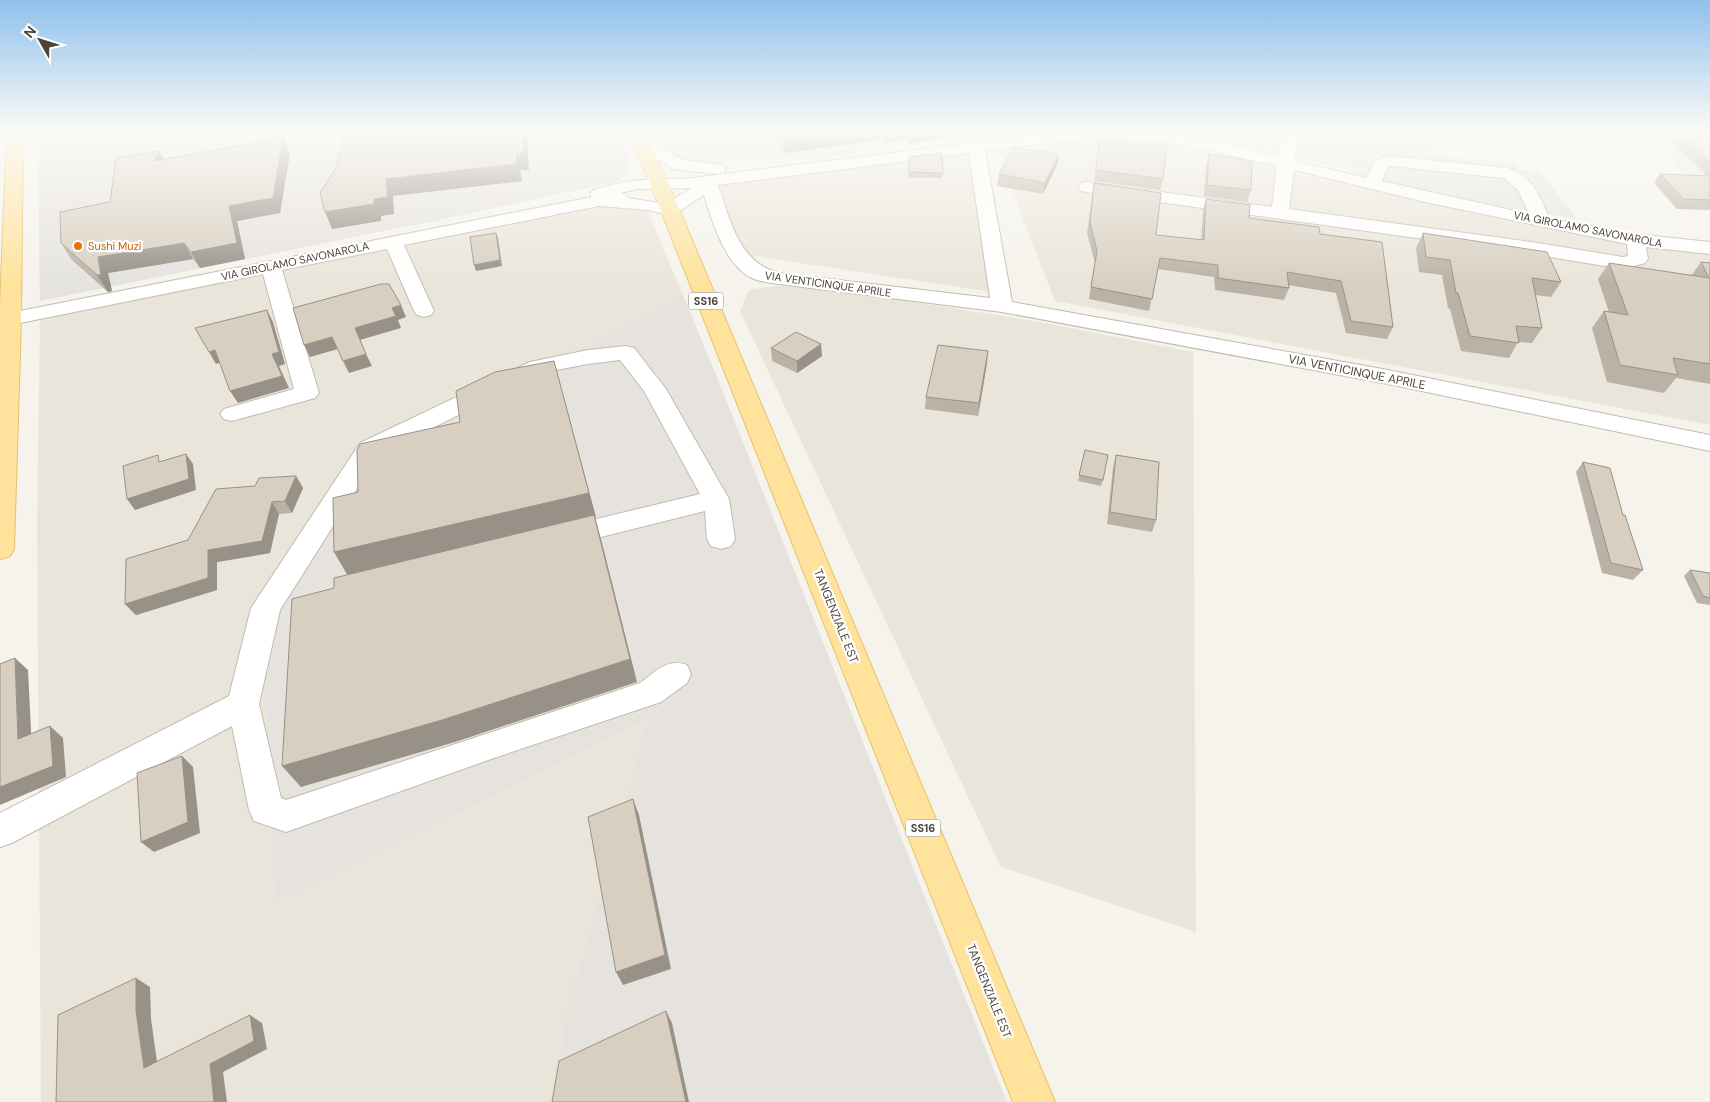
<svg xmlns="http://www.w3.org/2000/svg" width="1710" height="1102" font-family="'DM Sans',sans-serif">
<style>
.residential{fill:#eae5da}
.industrial{fill:#e6e2dd}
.parking{fill:#e5e3e0}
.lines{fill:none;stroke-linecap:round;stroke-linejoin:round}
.minor-casing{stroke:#c2bbae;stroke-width:2}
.major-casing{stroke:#e6c16a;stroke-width:2}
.minor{fill:#fff;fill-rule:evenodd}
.major{fill:#ffe39c;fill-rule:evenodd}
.wall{fill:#bab2a6}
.shaded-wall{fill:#979187}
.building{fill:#d8cfc1;stroke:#979187}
.food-dot{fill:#e8710a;stroke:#fff;stroke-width:2}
.labels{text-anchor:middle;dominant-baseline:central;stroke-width:4.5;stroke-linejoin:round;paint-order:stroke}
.far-street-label{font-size:11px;fill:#4b4439;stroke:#fff}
.far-food-label{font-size:11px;fill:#c56008;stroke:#fff;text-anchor:start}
.shield{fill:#fff;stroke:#817c74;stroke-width:1}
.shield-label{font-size:11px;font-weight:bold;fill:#4b4439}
.street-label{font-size:12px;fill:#4b4439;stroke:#fff}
</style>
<rect width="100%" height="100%" fill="#f6f3ec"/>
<g class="residential">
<polygon points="660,130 1042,130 711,164 676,160 667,151"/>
<polygon points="1176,130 1438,130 1439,188 1307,161"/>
<polygon points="1651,130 1710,130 1710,210"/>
<polygon points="1090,139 1154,139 1182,145 1301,174 1549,227 1710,243 1710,425 1055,301 1024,222 999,149"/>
<polygon points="967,152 988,224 1012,295 734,253 711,182"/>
<polygon points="630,201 647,210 683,295 348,468 276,902 649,721 577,976 569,981 556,1102 41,1102 37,525 40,320 429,240"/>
<polygon points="777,286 846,291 1034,321 1193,352 1196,932 1001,867 740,311 749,290"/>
</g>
<g class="industrial">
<polygon points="38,130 617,130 631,163 627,172 619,181 433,221 40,301"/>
<polygon points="683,295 718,380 1007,1102 556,1102 569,981 577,976 648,721 276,902 263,631 348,468"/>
</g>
<g class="parking">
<polygon points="715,130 770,130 779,143 801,144 805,152 820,148 823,151 855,147 859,154 804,160 802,157 730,159"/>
<polygon points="1362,147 1516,164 1516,170 1540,172 1577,219 1495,205 1353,174 1353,153 1362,154"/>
<polygon points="469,185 471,213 416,225 413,194"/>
<polygon points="106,208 71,259 84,270 95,273 112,273 193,259 200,268 40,301 39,230 56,226 55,219"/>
</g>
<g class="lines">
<g class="minor-casing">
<g id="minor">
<path d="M 1077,130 L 1136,130 L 1209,140 L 1278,157 L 1282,130 L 1298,130 L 1295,161 L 1366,178 L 1375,161 L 1388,156 L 1508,168 C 1531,174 1541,198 1549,218 L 1636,234 L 1710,242 L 1710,254 L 1646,247 L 1648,259 L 1645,263 L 1623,269 L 1538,255 L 1087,192 L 1081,191 L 1078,187 L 1081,183 L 1087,182 L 1272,207 L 1277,166 C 1229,155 1180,142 1130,139 C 1082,136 1033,145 985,151 L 1012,302 L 1388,370 L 1710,435 L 1710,451 L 1388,384 L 1002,312 L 771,283 C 765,282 758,281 752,278 C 725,266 712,221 704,195 L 675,214 L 669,215 L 648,210 L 599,206 L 404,245 L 434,311 L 431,315 L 424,317 L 417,315 L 414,311 L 387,249 L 282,270 L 319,393 L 315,398 L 232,421 L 224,419 L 220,414 L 224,409 L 294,389 L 263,274 L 0,327 L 0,315 L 592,197 L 590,194 L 593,190 C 628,179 647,179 684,179 ZM 969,153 L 990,298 L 779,273 C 739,263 730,220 718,185 ZM 1390,166 L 1504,178 L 1518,190 L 1529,214 L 1382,181 L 1386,170 ZM 1294,170 L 1425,202 L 1627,244 L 1628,256 L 1623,257 L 1538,243 L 1289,209 ZM 691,188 L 666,204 L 628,198 L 625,194 L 620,193 L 638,189 Z"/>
<polygon points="640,137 683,160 724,165 726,169 724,173 718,174 673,169 634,145 632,142 634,139"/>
<path d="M 626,346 L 634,348 L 666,389 L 729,499 L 735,539 L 731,546 L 721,549 L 711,546 L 707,539 L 705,511 L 561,547 L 551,544 L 547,537 L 551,530 L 700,494 L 644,391 L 620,360 L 588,364 L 545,372 L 378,455 L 280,610 L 259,704 L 281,798 L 286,800 L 640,683 C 656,672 666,658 687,665 L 691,674 L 687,683 L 661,702 L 494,758 L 286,832 L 254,821 L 249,810 L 232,726 L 12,843 L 0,847 L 0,813 L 229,696 L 251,608 L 360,443 L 530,362 L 588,350 Z"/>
</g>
</g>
<g class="major-casing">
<g id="major">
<polygon points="7,130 23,130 21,319 14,549 10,556 0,559 0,305"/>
<polygon points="627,130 643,130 668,183 1055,1102 1013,1102 650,183"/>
</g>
</g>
<use href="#minor" class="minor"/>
<use href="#major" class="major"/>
</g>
<g class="wall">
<polygon points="770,130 984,130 941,136 941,138 908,144 908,139 883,143 879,140 785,153"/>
<polygon points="1304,130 1340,130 1337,138 1305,135"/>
<polygon points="1660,130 1710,130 1710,210 1677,209 1654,183 1660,174 1707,176"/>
<polygon points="1100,138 1163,179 1160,190 1094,181"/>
<polygon points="159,151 164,160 290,153 280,213 237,221 245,259 200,268 193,259 108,273 112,291 108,292 71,259 61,243 110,202"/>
<polygon points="1059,154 1057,165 1043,194 997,186 999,174"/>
<polygon points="1209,154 1251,190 1247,202 1204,196 1206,165"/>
<polygon points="909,157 943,173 942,178 908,178"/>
<polygon points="1094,183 1156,235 1201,240 1203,210 1206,199 1249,218 1320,234 1393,327 1387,339 1346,333 1336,293 1288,285 1289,288 1284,300 1215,290 1214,277 1158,269 1149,311 1089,299 1095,263 1087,233"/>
<polygon points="1423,233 1561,282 1551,297 1535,295 1542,328 1532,343 1518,342 1509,358 1461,351 1450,309 1448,308 1442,275 1419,272 1416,248"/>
<polygon points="1701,262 1710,263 1710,384 1676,378 1664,393 1607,382 1592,328 1604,311 1609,312 1598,279 1609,263 1691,276"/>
<polygon points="771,348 822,356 797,373 772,361"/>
<polygon points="987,363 978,416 925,409 926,397"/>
<polygon points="1085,450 1103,480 1101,486 1078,481"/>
<polygon points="1116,455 1156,520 1152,532 1107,524 1113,467"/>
<polygon points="1583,462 1623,515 1643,570 1633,580 1602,573 1576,472"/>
<polygon points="296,476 303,488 292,513 279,514 270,553 217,562 217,590 136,615 125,604 188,540 255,486"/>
<polygon points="1690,570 1710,573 1710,605 1697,603 1684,576"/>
</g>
<g class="shaded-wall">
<polygon points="523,130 527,130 529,170 520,170 522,181 393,196 394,214 381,216 381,221 332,229 325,212 374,199 386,179 516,154"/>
<polygon points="856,130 880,130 879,140 785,153 785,140"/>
<polygon points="883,130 909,130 908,139 883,143"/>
<polygon points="909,130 984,130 941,136 941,138 908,144"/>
<polygon points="283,138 290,153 280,213 237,221 245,259 200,268 191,252"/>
<polygon points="159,151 167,166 155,161"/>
<polygon points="1059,154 1057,165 1043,194 1045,183"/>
<polygon points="496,233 498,238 502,266 476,271 474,265"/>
<polygon points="184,243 193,259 108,273 112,291 108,292 97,275 98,257"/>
<polygon points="401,305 406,317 398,320 401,328 360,340 355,328 392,308"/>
<polygon points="267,310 273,322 285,364 279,366 289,388 238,403 230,391 272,354"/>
<polygon points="332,337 338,349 310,357 304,345"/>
<polygon points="821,344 822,356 797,373 797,361"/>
<polygon points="215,350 222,362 216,364 209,352"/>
<polygon points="988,351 987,363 978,416 979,403"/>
<polygon points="366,354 372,366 349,373 343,361"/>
<polygon points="554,361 596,517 595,517 601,539 637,682 455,742 301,787 282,766 348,576 334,552"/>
<polygon points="186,454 193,464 196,490 135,510 127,499"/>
<polygon points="296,476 303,488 292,513 285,501"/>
<polygon points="272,502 279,514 270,553 217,562 217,590 136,615 125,604 208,550"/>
<polygon points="15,658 28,670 32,750 18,739"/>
<polygon points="50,726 63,738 66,777 0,805 0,787"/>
<polygon points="182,756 193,767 200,833 154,852 141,842"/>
<polygon points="633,799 639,815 671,969 623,985 616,972"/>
<polygon points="136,978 150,987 151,1019 159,1076 144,1068 136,1011"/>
<polygon points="666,1011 672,1023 689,1102 686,1102"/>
<polygon points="250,1015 262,1023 267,1049 223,1072 227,1102 214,1102 210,1064"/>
</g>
<g class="building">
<polygon points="345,130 523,130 524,153 516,154 517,164 386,179 388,197 374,199 374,204 325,212 320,193 337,166"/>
<polygon points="778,130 856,130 785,140"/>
<polygon points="1676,130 1710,130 1710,163"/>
<polygon points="283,138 273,198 229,206 237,243 191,252 184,243 98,257 101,275 97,275 61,243 60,212 110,202 116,158 159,151 155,161"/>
<polygon points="1100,138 1167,146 1163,179 1096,170"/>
<polygon points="1014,148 1059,154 1045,183 999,174"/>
<polygon points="942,153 943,173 909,172 909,157"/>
<polygon points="1209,154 1252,161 1251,190 1207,185"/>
<polygon points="1660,174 1710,176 1710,200 1683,199"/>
<polygon points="1094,183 1161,193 1156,235 1204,240 1206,199 1250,205 1249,218 1319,227 1320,234 1382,242 1393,327 1351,321 1341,281 1287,272 1289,288 1218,278 1218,265 1160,258 1152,299 1091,287 1097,251 1090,222"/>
<polygon points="496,233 500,260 474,265 470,237"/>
<polygon points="1423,233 1547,252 1561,282 1532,278 1542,328 1516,326 1519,343 1470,336 1458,293 1456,293 1450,260 1426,257"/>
<polygon points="1701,262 1710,263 1710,364 1673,358 1678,375 1620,365 1604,311 1628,315 1609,263 1709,278"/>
<polygon points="381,284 389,284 401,305 392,308 396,316 355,328 366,354 343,361 332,337 304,345 293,308"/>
<polygon points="267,310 279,352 272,354 282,376 230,391 215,350 209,352 195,328"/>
<polygon points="796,332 821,344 797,361 771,348"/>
<polygon points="938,345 988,351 979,403 926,397"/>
<polygon points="554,361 589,493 334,552 333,498 358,492 357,450 360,444 460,422 456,391 495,372"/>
<polygon points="1085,450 1108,455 1103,480 1079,475"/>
<polygon points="186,454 189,479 127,499 123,466 158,455 159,462"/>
<polygon points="1116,455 1159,462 1156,520 1110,512"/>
<polygon points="1583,462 1610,468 1623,515 1625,515 1643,570 1611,563"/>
<polygon points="296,476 285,501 272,502 262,541 208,550 208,578 125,604 126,559 188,540 216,489 255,486 259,478"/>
<polygon points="594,515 630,659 442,720 282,766 292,599 334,588 334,578"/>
<polygon points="1690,570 1710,573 1710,598 1703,596"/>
<polygon points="15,658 18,739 50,726 53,766 0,787 0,664"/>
<polygon points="182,756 188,822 141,842 137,773"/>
<polygon points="633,799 665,955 616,972 588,817"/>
<polygon points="136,978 136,1011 144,1068 250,1015 254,1041 210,1064 214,1102 56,1102 58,1015"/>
<polygon points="666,1011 686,1102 552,1102 559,1061"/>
</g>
<linearGradient id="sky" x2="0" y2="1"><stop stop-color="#8fc1ec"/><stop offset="0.46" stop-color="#fbfaf6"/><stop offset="1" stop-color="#fbfaf6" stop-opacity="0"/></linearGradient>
<rect width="1710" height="284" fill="url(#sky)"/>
<circle class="food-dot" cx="78" cy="246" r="5"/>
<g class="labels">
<g class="far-street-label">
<text transform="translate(1588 229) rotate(11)">VIA GIROLAMO SAVONAROLA</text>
<text transform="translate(295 261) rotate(-12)">VIA GIROLAMO SAVONAROLA</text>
<text transform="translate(828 284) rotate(8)">VIA VENTICINQUE APRILE</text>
</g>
<g class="far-food-label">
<text x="88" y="246">Sushi Muzi</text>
</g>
<g class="shield">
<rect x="688.5" y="292.5" width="35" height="17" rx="4"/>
<rect x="905.5" y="819.5" width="35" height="17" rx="4"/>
</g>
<g class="shield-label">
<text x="706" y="301">SS16</text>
<text x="923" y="828">SS16</text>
</g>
<g class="street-label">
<text transform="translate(1357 372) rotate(11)">VIA VENTICINQUE APRILE</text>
<text transform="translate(836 616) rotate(68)">TANGENZIALE EST</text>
<text transform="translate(989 991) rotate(68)">TANGENZIALE EST</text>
</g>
</g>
<g transform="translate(40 40) rotate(309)" stroke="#ffffff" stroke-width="4" paint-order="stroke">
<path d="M0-4L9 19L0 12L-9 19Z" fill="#4b4439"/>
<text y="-8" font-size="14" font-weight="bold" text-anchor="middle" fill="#4b4439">N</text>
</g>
</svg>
